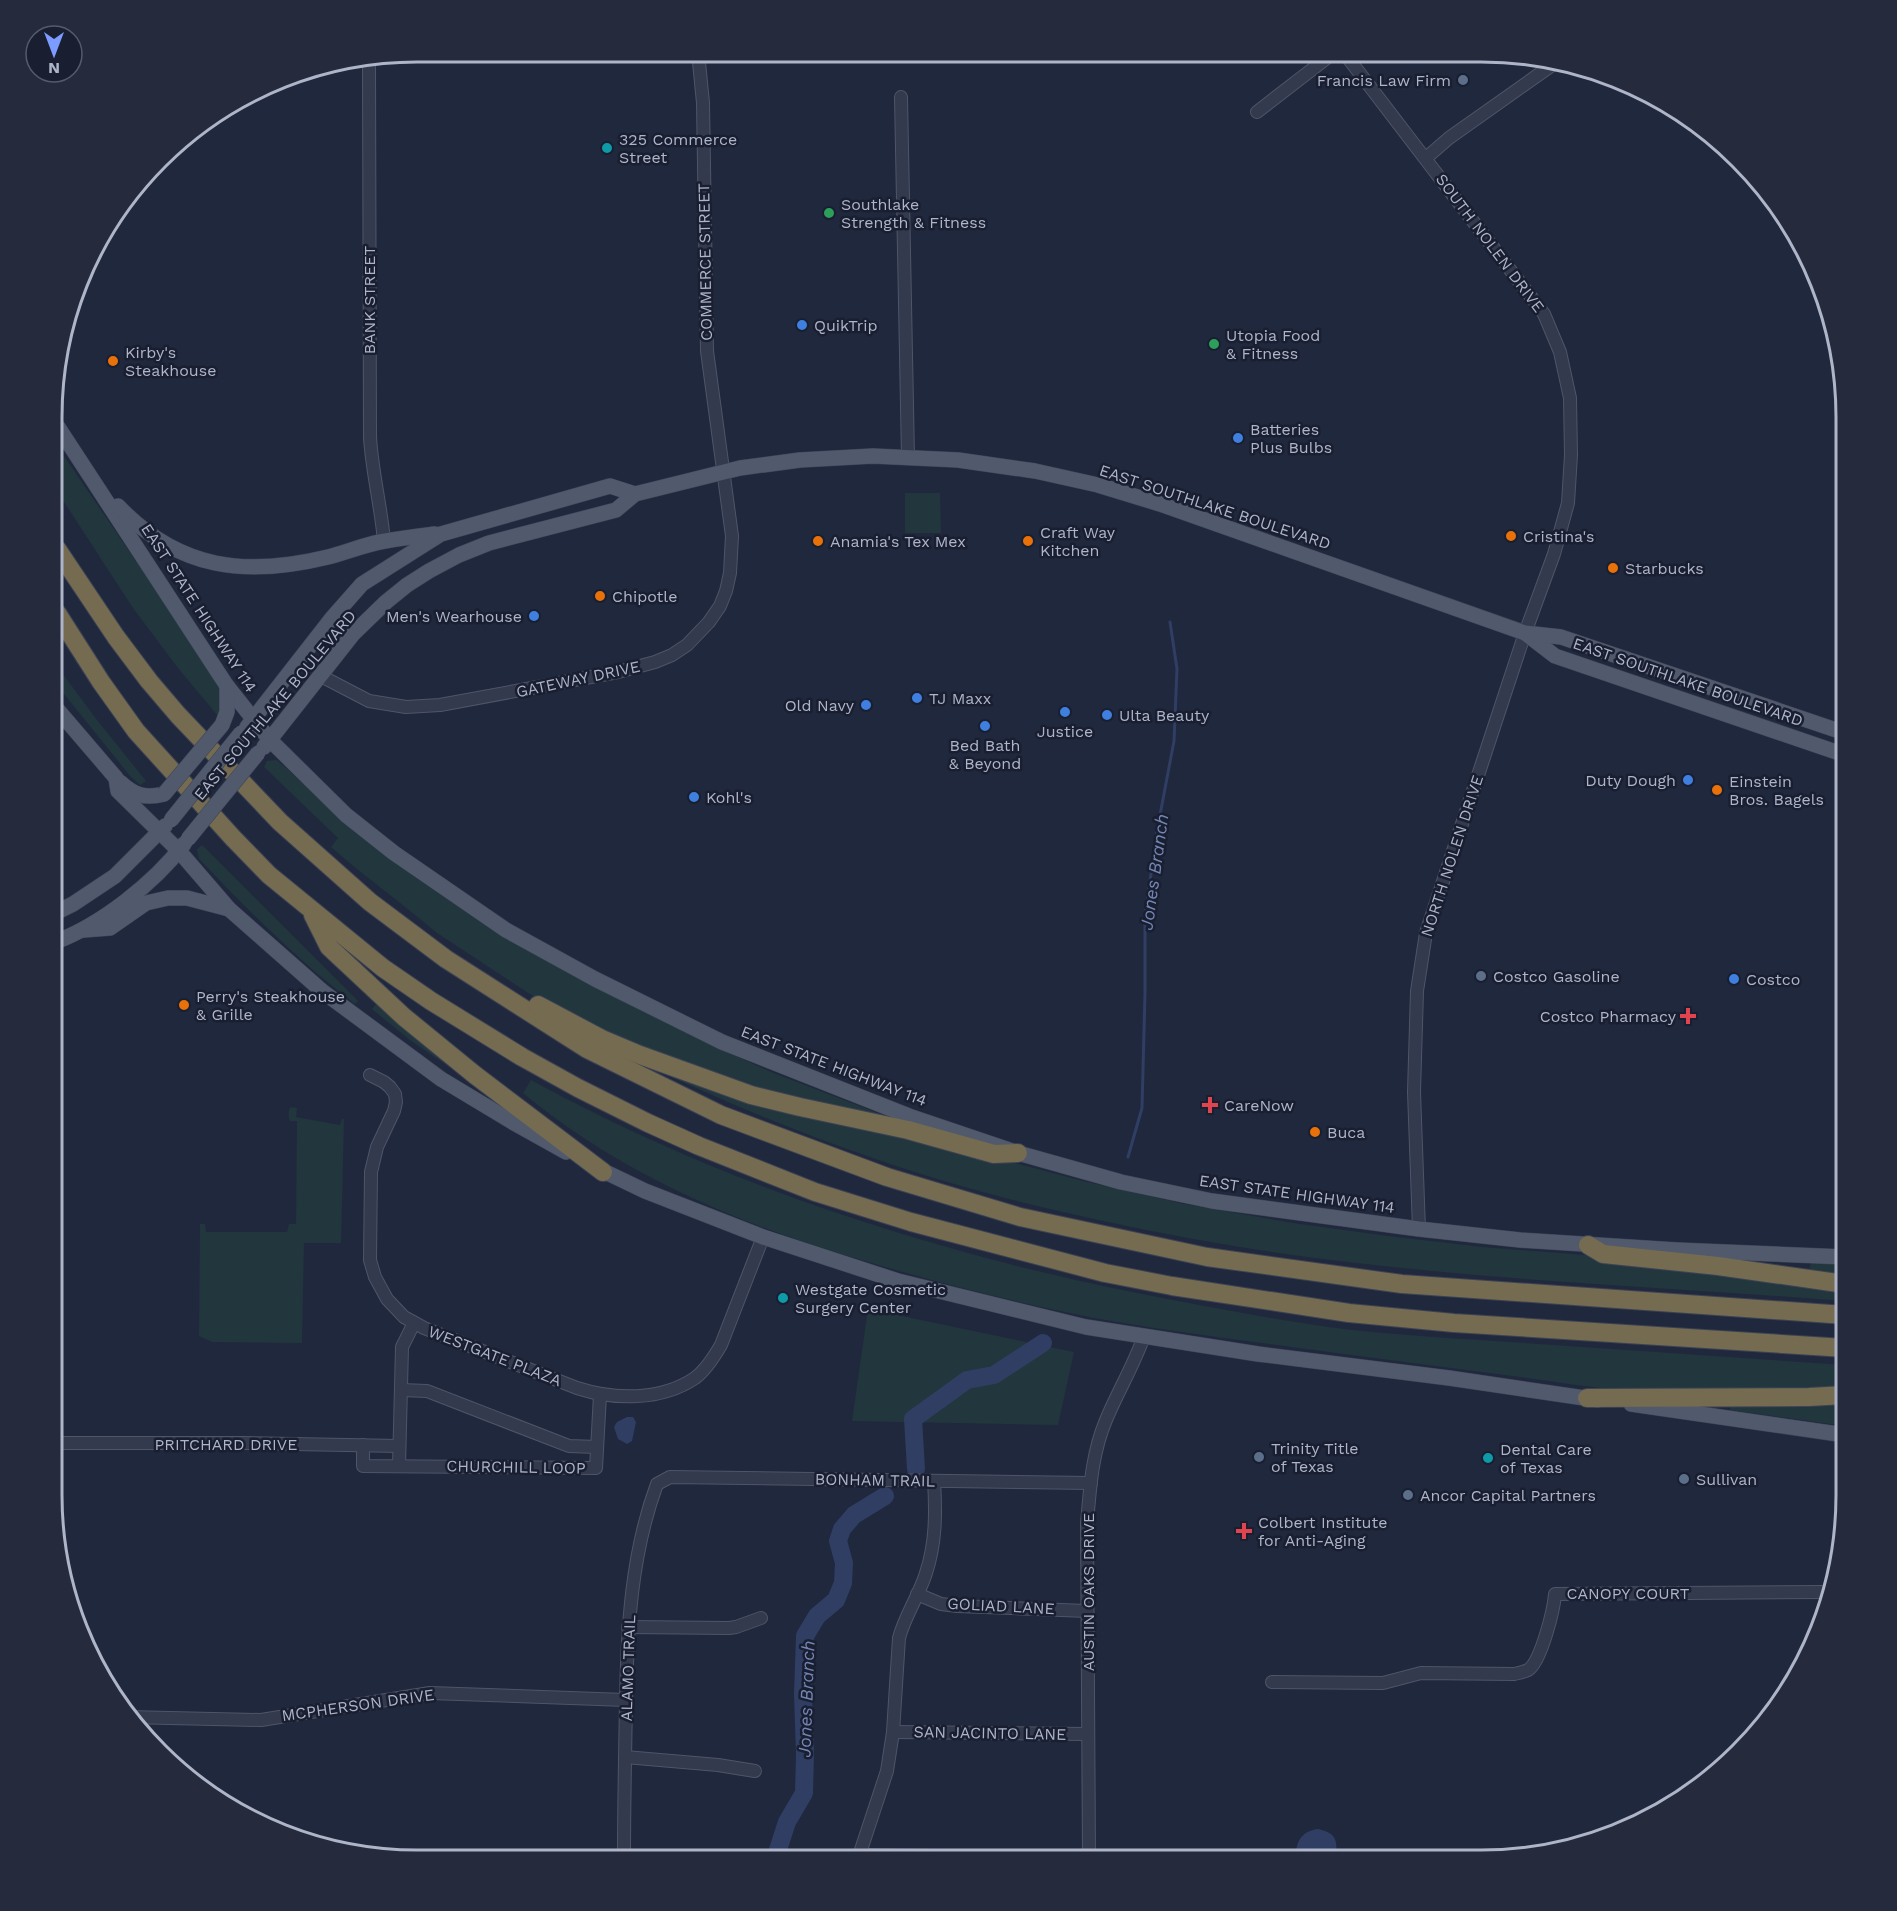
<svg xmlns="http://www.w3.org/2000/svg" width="1897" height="1911" font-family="'Work Sans',sans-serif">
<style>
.green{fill:#22363e}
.water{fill:#303e64}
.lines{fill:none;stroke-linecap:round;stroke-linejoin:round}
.stream{stroke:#303e64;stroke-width:3}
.river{stroke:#303e64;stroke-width:18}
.minor-casing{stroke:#4f5568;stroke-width:14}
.major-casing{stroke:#3d4356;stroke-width:16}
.highway-casing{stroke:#3c4254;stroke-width:20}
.minor{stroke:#343a4d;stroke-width:12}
.major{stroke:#51596d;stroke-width:15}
.highway{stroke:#746b50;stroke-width:18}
.major-bridge-casing{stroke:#3d4356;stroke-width:16;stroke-linecap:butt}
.major-bridge{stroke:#51596d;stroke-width:15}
.service-dot{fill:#5c6f8a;stroke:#191f31;stroke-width:2}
.culture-dot{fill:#0f9aa8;stroke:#191f31;stroke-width:2}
.leisure-dot{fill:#2e9e5b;stroke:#191f31;stroke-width:2}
.shop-dot{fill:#3f7fe0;stroke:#191f31;stroke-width:2}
.food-dot{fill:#e8710a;stroke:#191f31;stroke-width:2}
.health-dot{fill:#e0444e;stroke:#191f31;stroke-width:2}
.labels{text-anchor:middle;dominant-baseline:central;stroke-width:5;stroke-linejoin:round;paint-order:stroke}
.poi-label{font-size:16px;fill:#afb5c9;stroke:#191f31;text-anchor:start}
.street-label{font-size:16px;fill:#afb5c9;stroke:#191f31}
.water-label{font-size:18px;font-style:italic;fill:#7486b4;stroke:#191f31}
.rim{fill:none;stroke:#afb5c9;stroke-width:3}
</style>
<rect width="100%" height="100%" fill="#20283d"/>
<g class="green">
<path d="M 57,446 L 212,672 C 219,686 227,701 218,716 L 178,668 L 133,608 L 57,491 Z"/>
<polygon points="905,493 940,493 941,533 905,533"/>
<polygon points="56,665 97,720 146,781 140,785 131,777 56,684"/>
<path d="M 277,760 L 359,833 L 595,987 L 724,1051 L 771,1072 L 883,1115 L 882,1119 L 797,1101 L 662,1058 L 539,1000 L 437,933 C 402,903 365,877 331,847 L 338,838 L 264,767 L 267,761 Z"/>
<path d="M 202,845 L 358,1001 L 355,1004 C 298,961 248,910 199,859 L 197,849 Z"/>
<polygon points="377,1003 477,1086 410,1040 372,1009"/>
<path d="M 666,1070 L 1079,1180 L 1184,1204 L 1293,1223 L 1388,1236 L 1482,1247 L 1624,1258 L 1845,1288 L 1845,1301 C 1680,1288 1513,1282 1348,1262 C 1267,1253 1187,1239 1108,1222 C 1029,1205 949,1185 873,1158 C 802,1134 733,1105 665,1074 Z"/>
<path d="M 531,1080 C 738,1193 963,1262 1194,1304 C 1239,1312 1283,1321 1328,1327 C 1398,1336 1469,1339 1539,1344 C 1641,1351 1743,1358 1845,1365 L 1845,1392 C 1790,1393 1734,1396 1679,1395 C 1631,1393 1583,1386 1535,1379 C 1466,1370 1398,1361 1329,1352 C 1258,1342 1187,1334 1117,1322 C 1033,1307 950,1286 868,1262 C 744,1226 623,1176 523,1093 Z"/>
<path d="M 291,1107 L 297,1108 L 296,1117 L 340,1125 L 342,1119 L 344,1119 L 341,1243 L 304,1243 L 302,1343 L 212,1342 L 199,1336 L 200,1224 L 205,1224 L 206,1232 L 287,1232 L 289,1224 L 296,1224 L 297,1121 L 290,1121 C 288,1117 288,1109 291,1107 Z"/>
<polygon points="1811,1261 1845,1263 1845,1278 1809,1273"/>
<polygon points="868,1309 1074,1352 1058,1425 852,1421"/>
<polygon points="1845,1401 1845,1426 1730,1410 1731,1405"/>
</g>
<g class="water">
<polygon points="627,1417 633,1417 636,1422 632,1441 627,1444 618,1439 614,1427 617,1422"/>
<path d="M 1318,1829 C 1339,1834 1336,1841 1337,1859 L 1296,1859 C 1295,1843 1301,1831 1318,1829 Z"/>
</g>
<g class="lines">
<polyline class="stream" points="1128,1157 1142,1108 1145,993 1145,917 1157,831 1174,741 1177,669 1170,622"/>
<g class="river">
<polyline points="916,1469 913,1419 967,1380 994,1375 1043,1343"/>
<polyline points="775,1859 787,1822 804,1793 805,1754 803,1694 805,1636 817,1616 836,1600 843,1583 844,1563 838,1541 842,1529 854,1515 885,1496"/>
</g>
<g class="minor-casing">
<g id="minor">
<polyline points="1345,54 1544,314 1560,352 1570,398 1571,455 1568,503 1554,554 1525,633 1426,933 1417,991 1414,1092 1419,1229"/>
<path d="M 369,59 L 370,437 C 372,472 381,506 384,541"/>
<polyline points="901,97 908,457"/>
<polyline points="1257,112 1332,54"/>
<polyline points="1426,158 1449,138 1555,63"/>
<polyline points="321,676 369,701 406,707 440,705 618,672 655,662 672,655 687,645 709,622 720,606 726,591 730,573 732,536 707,351 703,103 698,52"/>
<path d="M 370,1075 L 384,1082 L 390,1087 L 395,1094 L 396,1102 L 394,1111 L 377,1147 L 371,1172 L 370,1260 L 375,1277 L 387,1299 L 404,1317 L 424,1328 L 577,1388 C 614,1400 661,1401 695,1378 C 706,1370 714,1357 721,1345 L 763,1237"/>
<polyline points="401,1390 427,1391 569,1446 597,1447"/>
<polyline points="52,1443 243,1443 399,1446"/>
<polyline points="363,1445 363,1466 596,1468 600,1395"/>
<polyline points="399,1466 402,1347 414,1323"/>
<polyline points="917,1594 941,1604 957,1606 1087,1611"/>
<polyline points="628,1627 729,1628 736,1627 761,1618"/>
<path d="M 1272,1682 L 1383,1683 L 1421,1673 L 1514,1674 C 1518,1673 1524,1672 1528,1670 C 1541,1662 1554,1609 1555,1594 L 1825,1592"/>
<polyline points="127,1717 261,1720 430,1693 626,1700"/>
<polyline points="893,1732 1088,1734"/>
<polyline points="625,1757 718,1765 755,1771"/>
<polyline points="859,1855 1089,1858"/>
<path d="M 624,1859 C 624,1807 625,1756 626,1704 C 627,1630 631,1554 657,1484 L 670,1477 L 1091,1483"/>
<path d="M 858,1859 L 887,1771 L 893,1732 L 899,1638 C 905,1615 919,1596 926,1573 C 936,1543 936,1512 934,1481"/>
<path d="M 1089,1859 L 1087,1523 C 1090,1488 1092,1453 1106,1420 C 1118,1391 1134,1365 1144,1336"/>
</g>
</g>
<g class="major-casing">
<g id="major">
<polyline points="58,427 227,686 270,740 346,815 394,853 506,930 595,979 722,1042 909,1116 1018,1153 1121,1182 1212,1201 1419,1229 1520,1240 1677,1250 1845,1257"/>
<path d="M 118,506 C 179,570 246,577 328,557 C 347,552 366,544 385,541 C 402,538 419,536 435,534"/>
<polyline points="1525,633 1555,656 1845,755"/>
<polyline points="56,708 116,778 118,791 179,851 229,909 322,991 441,1079 514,1123 566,1152"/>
<polyline points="222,725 227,712 227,686"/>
<polyline points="247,727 332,618 362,584 441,534 610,486 635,494"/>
<polyline points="264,747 353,634 386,602 407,585 429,571 459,555 489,543 616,510 635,494 740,468 800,460 873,456 958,460 1035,471 1098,485 1160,504 1525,633 1561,637 1845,733"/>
<path d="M 120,782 C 134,795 145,799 164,794"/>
<polyline points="55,913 73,904 115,876 165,826"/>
<polyline points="84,930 110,928 146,903 168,898 187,898 229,909"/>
<path d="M 55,942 C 101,925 154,883 184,844"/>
<polyline points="595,1167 645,1191 763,1237 898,1281 1086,1327 1258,1354 1449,1378 1598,1400"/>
<polyline points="1631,1404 1845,1435"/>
</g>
</g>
<g class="highway-casing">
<g id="highway">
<polyline points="57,549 116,637 149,681 178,715 280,822 370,902 446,959 587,1049 721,1115 887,1177 1020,1217 1207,1257 1402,1284 1845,1315"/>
<polyline points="57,613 101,682 136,731 233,838 269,875 383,968 431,1001 522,1057 578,1088 648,1123 699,1146 815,1192 911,1222 1105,1273 1172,1286 1349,1313 1454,1323 1845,1348"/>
<polyline points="313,915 329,947 404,1017 475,1075 603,1172"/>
<polyline points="538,1005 602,1039 640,1055 751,1095 800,1107 908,1130 994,1154 1018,1153"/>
<polyline points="1588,1245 1603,1254 1718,1266 1845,1284"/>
<polyline points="1587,1398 1809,1397 1845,1395"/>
</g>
</g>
<use href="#minor" class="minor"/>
<use href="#major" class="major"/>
<use href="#highway" class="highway"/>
<g class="major-bridge-casing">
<g id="major-bridge">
<polyline points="164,794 222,725"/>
<polyline points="171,820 241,733"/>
<polyline points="188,839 258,753"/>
</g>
</g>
<use href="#major-bridge" class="major-bridge"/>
</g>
<g class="service-dot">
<circle cx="1463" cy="80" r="6"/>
<circle cx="1481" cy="976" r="6"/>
<circle cx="1259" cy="1457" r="6"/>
<circle cx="1684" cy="1479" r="6"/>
<circle cx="1408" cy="1495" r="6"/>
</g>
<g class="culture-dot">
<circle cx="607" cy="148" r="6"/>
<circle cx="783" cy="1298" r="6"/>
<circle cx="1488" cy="1458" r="6"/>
</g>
<g class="leisure-dot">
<circle cx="829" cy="213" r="6"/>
<circle cx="1214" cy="344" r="6"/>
</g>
<g class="shop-dot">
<circle cx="802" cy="325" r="6"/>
<circle cx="1238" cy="438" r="6"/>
<circle cx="534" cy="616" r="6"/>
<circle cx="917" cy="698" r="6"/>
<circle cx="866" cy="705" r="6"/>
<circle cx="1065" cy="712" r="6"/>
<circle cx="1107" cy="715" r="6"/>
<circle cx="985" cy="726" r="6"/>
<circle cx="1688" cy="780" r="6"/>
<circle cx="694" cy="797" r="6"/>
<circle cx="1734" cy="979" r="6"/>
</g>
<g class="food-dot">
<circle cx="113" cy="361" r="6"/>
<circle cx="1511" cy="536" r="6"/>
<circle cx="818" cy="541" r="6"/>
<circle cx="1028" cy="541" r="6"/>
<circle cx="1613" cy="568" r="6"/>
<circle cx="600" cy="596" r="6"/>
<circle cx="1717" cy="790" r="6"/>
<circle cx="184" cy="1005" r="6"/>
<circle cx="1315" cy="1132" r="6"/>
</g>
<g class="health-dot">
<path d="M1685 1007h6v6h6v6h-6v6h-6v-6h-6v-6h6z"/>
<path d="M1207 1096h6v6h6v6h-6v6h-6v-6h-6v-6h6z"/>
<path d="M1241 1522h6v6h6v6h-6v6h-6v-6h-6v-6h6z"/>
</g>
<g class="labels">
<g class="poi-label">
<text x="1451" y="80" text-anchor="end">Francis Law Firm</text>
<text x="619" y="139">325 Commerce<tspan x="619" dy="18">Street</tspan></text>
<text x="841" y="204">Southlake<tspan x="841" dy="18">Strength &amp; Fitness</tspan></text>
<text x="814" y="325">QuikTrip</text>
<text x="1226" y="335">Utopia Food<tspan x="1226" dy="18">&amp; Fitness</tspan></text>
<text x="125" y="352">Kirby's<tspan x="125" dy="18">Steakhouse</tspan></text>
<text x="1250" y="429">Batteries<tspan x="1250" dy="18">Plus Bulbs</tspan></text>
<text x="1040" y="532">Craft Way<tspan x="1040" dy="18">Kitchen</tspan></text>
<text x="1523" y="536">Cristina's</text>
<text x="830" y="541">Anamia's Tex Mex</text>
<text x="1625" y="568">Starbucks</text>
<text x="612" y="596">Chipotle</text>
<text x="522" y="616" text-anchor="end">Men's Wearhouse</text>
<text x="929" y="698">TJ Maxx</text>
<text x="854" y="705" text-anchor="end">Old Navy</text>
<text x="1119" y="715">Ulta Beauty</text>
<text x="1065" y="731" text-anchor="middle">Justice</text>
<text x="985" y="745" text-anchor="middle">Bed Bath<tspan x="985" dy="18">&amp; Beyond</tspan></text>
<text x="1676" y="780" text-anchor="end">Duty Dough</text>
<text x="1729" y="781">Einstein<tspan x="1729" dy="18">Bros. Bagels</tspan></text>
<text x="706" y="797">Kohl's</text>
<text x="1493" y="976">Costco Gasoline</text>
<text x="1746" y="979">Costco</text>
<text x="196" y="996">Perry's Steakhouse<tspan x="196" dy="18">&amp; Grille</tspan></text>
<text x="1676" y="1016" text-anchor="end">Costco Pharmacy</text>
<text x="1224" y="1105">CareNow</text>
<text x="1327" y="1132">Buca</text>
<text x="795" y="1289">Westgate Cosmetic<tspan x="795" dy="18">Surgery Center</tspan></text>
<text x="1271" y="1448">Trinity Title<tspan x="1271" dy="18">of Texas</tspan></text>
<text x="1500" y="1449">Dental Care<tspan x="1500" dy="18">of Texas</tspan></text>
<text x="1696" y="1479">Sullivan</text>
<text x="1420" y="1495">Ancor Capital Partners</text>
<text x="1258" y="1522">Colbert Institute<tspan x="1258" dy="18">for Anti-Aging</tspan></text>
</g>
<g class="street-label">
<text transform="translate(1490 243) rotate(53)">SOUTH NOLEN DRIVE</text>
<text transform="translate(705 262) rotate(-91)">COMMERCE STREET</text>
<text transform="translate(369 300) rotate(-90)">BANK STREET</text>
<text transform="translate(1215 507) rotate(18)">EAST SOUTHLAKE BOULEVARD</text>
<text transform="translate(199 608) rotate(57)">EAST STATE HIGHWAY 114</text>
<text transform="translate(578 679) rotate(-12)">GATEWAY DRIVE</text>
<text transform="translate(1688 682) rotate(19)">EAST SOUTHLAKE BOULEVARD</text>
<text transform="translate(275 705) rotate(-50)">EAST SOUTHLAKE BOULEVARD</text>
<text transform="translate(1452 856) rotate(-72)">NORTH NOLEN DRIVE</text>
<text transform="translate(834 1066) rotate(21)">EAST STATE HIGHWAY 114</text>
<text transform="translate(1297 1194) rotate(8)">EAST STATE HIGHWAY 114</text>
<text transform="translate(495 1356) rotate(21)">WESTGATE PLAZA</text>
<text x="226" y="1444">PRITCHARD DRIVE</text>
<text transform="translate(516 1467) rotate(1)">CHURCHILL LOOP</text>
<text transform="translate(875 1480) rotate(1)">BONHAM TRAIL</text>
<text transform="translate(1088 1592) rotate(-90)">AUSTIN OAKS DRIVE</text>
<text x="1628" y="1593">CANOPY COURT</text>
<text transform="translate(1001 1606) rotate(3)">GOLIAD LANE</text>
<text transform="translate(628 1668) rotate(-88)">ALAMO TRAIL</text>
<text transform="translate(358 1705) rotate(-8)">MCPHERSON DRIVE</text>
<text transform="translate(990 1733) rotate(1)">SAN JACINTO LANE</text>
</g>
<g class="water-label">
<text transform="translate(1154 872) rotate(-82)">Jones Branch</text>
<text transform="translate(806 1699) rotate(-88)">Jones Branch</text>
</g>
</g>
<path d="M0 0H1897V1911H0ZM417 62H1481A355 355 0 0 1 1836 417V1495A355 355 0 0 1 1481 1850H417A355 355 0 0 1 62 1495V417A355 355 0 0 1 417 62Z" fill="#252b3d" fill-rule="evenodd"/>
<path class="rim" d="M417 62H1481A355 355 0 0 1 1836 417V1495A355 355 0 0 1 1481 1850H417A355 355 0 0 1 62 1495V417A355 355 0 0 1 417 62Z"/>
<g transform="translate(54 54) rotate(180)"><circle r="28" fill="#191f31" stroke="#555b6e" stroke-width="1.5"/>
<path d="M0-4.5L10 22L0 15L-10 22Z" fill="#7d9cff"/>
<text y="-9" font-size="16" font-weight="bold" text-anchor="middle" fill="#afb5c9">N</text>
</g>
</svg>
